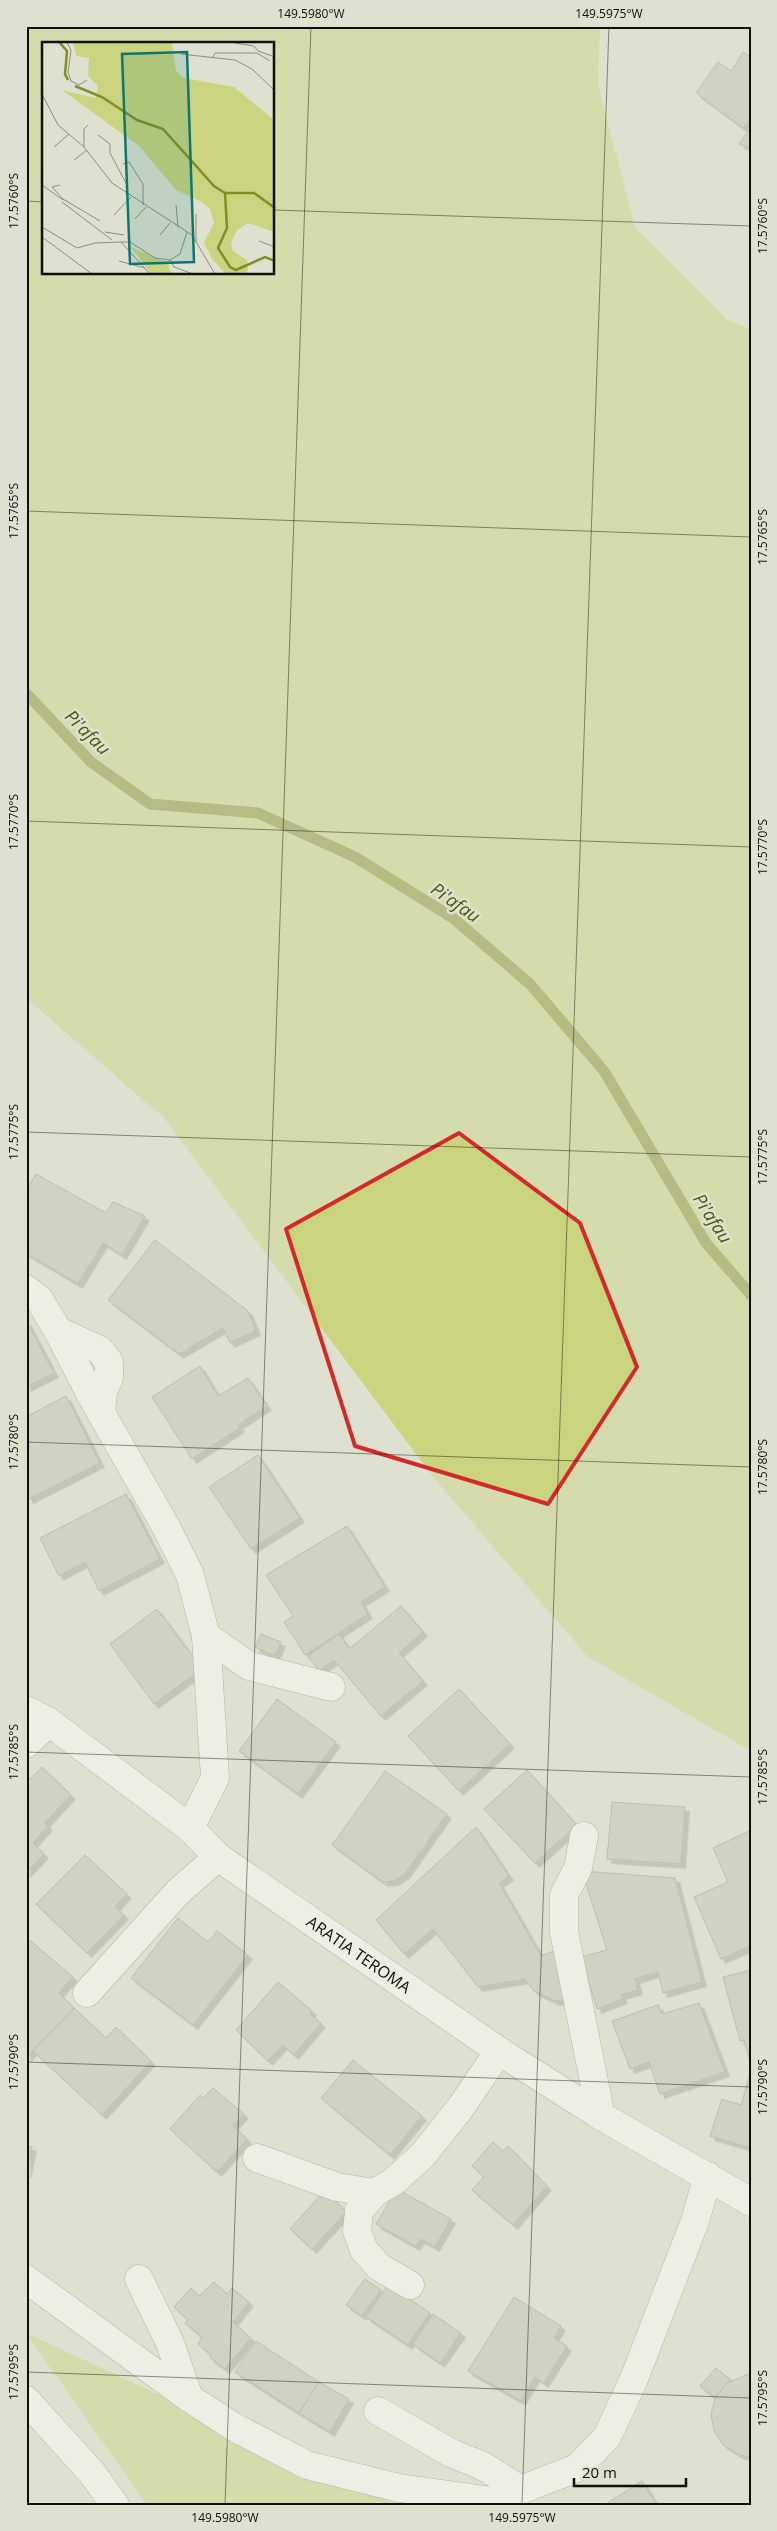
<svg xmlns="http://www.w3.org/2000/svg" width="777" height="2531" font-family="'Open Sans',sans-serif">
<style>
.green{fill:#cad47f;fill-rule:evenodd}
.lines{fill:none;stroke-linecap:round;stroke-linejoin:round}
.stream{stroke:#848d25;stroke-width:11}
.building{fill:#bdc0af;stroke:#929585;filter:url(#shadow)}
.minor-casing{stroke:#7d8070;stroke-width:29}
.major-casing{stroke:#7d8070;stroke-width:29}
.minor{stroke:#fff;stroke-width:28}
.major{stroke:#fff;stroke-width:28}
.marked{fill:none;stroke:#d62828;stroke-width:4;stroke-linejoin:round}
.ticks{fill:none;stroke:#0f100a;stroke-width:1;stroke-opacity:0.45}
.labels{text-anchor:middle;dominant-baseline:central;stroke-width:5;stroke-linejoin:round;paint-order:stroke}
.street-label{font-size:16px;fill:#0f100a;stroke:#dee1d0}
.water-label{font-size:18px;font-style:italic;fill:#4f5509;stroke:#dee1d0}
.inset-river{fill:none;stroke:#848d25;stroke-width:2.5}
.inset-road{fill:none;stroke:#8b8d81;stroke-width:1}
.view{fill:#0f766e;fill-opacity:0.15;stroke:#0f766e;stroke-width:2.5}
.inset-edge{fill:none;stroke:#0f100a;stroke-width:2.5}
.neatline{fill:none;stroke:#0f100a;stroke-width:2}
.ticks-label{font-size:12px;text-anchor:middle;fill:#0f100a}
</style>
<defs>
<filter id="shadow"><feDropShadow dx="4.5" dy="4.5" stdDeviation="0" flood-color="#0004"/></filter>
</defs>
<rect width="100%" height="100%" fill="#dee1d0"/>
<g class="green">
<path d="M 26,26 L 600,26 L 598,85 L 635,227 L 727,320 L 751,329 L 751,1751 L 588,1657 L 434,1478 L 164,1118 L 26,998 ZM 44,44 L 274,44 L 274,274 L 44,274 Z"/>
<polygon points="26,2333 397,2505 147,2505"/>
</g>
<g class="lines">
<polyline class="stream" points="26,693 91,762 150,804 258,813 355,857 453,918 530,984 604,1071 706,1243 751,1295"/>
</g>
<g class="building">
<polygon points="743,52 751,57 751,118 743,128 696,93 718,62 731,71"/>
<polygon points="751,127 751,148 739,144"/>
<polygon points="36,1174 106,1213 113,1202 145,1216 122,1255 103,1243 78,1284 26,1253 26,1191"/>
<polygon points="155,1240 248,1311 256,1331 230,1343 223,1328 179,1354 108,1300"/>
<polygon points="26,1320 54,1373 26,1387"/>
<polygon points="200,1366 218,1396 248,1378 267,1406 238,1425 240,1428 192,1459 152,1397"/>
<polygon points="66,1396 100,1463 29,1499 26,1493 26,1417"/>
<polygon points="258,1455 300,1518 251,1549 209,1487"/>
<polygon points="126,1494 160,1559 99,1591 85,1562 59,1576 40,1538"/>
<polygon points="347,1526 385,1587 361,1602 368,1614 305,1655 284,1622 293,1616 266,1575"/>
<polygon points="401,1606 423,1632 399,1653 423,1681 381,1716 334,1660 319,1671 308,1656 339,1634 349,1649"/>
<polygon points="157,1609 202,1669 154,1704 110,1644"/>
<polygon points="261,1634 281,1642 275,1656 255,1647"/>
<polygon points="459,1689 510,1744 459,1791 408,1736"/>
<polygon points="277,1699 336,1742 298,1794 239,1751"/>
<polygon points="42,1767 71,1795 45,1823 48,1826 33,1843 44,1854 26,1873 26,1783"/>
<polygon points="527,1770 577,1825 535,1863 484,1809"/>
<polygon points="385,1771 447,1814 405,1874 394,1881 383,1882 332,1845"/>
<polygon points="612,1802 685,1807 681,1864 607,1859"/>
<polygon points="476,1827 509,1876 499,1883 541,1956 554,1951 566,1999 555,2001 534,1991 525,1979 478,1987 433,1929 404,1954 376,1920"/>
<polygon points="751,1830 751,1946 721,1959 694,1897 728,1882 713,1848"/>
<polygon points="85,1855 127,1894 115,1907 124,1915 87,1953 36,1904"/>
<polygon points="582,1871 675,1878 702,1982 663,1993 658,1972 635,1979 638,1990 621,1995 623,1999 597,2009 581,1957 607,1950"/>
<polygon points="178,1918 208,1942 217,1931 248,1955 193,2025 131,1978"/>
<polygon points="26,1937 73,1977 59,1993 74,2008 26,2058"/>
<polygon points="751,1970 751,2061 750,2061 744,2040 740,2041 723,1977"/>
<polygon points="278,1982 312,2011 310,2014 321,2023 294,2055 283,2045 268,2061 236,2030"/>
<polygon points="699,2003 725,2072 660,2094 649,2062 630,2069 612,2021 658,2005 662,2014"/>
<polygon points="74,2008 106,2038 116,2027 151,2061 102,2115 33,2051"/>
<polygon points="353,2060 422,2116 390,2155 321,2098"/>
<polygon points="750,2074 751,2074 751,2148 710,2136 722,2099 741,2105"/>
<polygon points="213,2088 244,2114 233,2126 247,2139 217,2172 170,2129 200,2095 203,2098"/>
<polygon points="493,2142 503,2151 508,2146 547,2186 513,2225 472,2190 484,2177 472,2166"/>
<polygon points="26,2146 32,2147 26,2174"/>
<polygon points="397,2189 451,2219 435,2247 421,2239 415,2246 376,2224"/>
<polygon points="325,2190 346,2212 312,2249 290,2229"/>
<polygon points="365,2279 381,2290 362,2316 346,2305"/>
<polygon points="214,2282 227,2294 232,2288 249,2302 233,2322 251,2338 225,2369 210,2358 211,2355 198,2344 202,2337 185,2323 188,2320 174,2307 191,2288 199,2296"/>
<polygon points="388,2284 430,2313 408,2345 366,2317"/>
<polygon points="514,2297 561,2326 554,2338 567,2346 544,2383 535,2377 521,2401 468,2371"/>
<polygon points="433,2314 461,2333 440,2363 413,2344"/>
<polygon points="256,2341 319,2382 299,2413 235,2372"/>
<polygon points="716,2368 731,2380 715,2398 700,2386"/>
<polygon points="748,2374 751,2374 751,2457 740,2455 723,2445 714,2431 711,2414 715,2398 727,2383"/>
<polygon points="319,2382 349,2399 330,2432 299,2413"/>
<polygon points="642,2481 657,2505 604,2505"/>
</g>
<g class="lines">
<g class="minor-casing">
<g id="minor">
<polyline points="26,1289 39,1299 58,1331 92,1397 166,1527 190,1575 206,1636 215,1778 190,1828"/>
<polyline points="58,1331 100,1350 109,1362 109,1378 103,1392 101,1412"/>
<polyline points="206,1636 249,1666 331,1687"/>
<polyline points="26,1744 49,1722"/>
<polyline points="584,1836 578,1868 564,1895 564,1932 601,2116"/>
<polyline points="87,1993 178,1892 218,1857"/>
<polyline points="257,2158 337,2187 374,2193"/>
<polyline points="26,2279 189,2398 234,2427 307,2465 399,2488 492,2501"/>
<polyline points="139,2279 170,2343 189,2398"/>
<polyline points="410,2285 379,2267 364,2250 357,2231 359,2211 374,2193 393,2182 422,2156 461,2107 499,2051"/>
<polyline points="26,2400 92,2473 115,2505"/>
<polyline points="378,2411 451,2453 483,2466 521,2490"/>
<polyline points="492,2505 492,2501 577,2468 607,2437 634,2379 695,2221 708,2176"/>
</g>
</g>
<g class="major-casing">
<g id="major">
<path id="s1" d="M 26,1710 L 49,1722 L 190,1828 L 218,1857 L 499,2051 L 601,2116 L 751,2202"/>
</g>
</g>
<use href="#minor" class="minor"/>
<use href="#major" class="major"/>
</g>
<path d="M0 0H777V2531H0ZM 459,1133 L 580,1223 L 637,1367 L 548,1504 L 355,1446 L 286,1229 Z" fill="#dee1d0" fill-opacity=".55" fill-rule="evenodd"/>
<path class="marked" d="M 459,1133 L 580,1223 L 637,1367 L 548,1504 L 355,1446 L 286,1229 Z"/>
<path class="ticks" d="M 26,201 L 44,202M 274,210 L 751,226M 26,511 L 751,537M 26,821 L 751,847M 26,1132 L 751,1157M 26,1442 L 751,1467M 26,1752 L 751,1777M 26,2062 L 751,2087M 26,2372 L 751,2398M 225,2505 L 311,26M 522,2505 L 609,26"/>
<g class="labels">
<g class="street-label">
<text stroke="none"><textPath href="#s1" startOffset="414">ARATIA TEROMA</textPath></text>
</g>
<g class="water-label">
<text transform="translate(88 732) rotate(45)">Pi'afau</text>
<text transform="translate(456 902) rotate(35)">Pi'afau</text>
<text transform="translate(713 1218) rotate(57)">Pi'afau</text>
</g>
</g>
<g transform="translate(42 42)">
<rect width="232" height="232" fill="#dee1d0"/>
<path d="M 31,1 L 130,1 L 134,29 L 142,36 L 192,45 L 232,78 L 232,190 L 206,181 L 195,188 L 189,201 L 191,209 L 205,218 L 206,228 L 203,232 L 184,232 L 170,217 L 162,201 L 172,181 L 168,167 L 160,160 L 134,148 L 97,104 L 20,48 L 54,56 L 56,44 L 46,34 L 47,16 L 34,14 ZM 89,205 L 126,221 L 128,229 L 133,232 L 109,232 Z" fill="#cad47f"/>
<path class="inset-river" d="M 18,1 L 25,9 L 23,32 L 26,38M 33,44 L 60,55 L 95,78 L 121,87 L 172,144 L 183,151 L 212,151 L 233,166M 183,151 L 185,186 L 176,206 L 188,225 L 194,228 L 223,215 L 233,219"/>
<path class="inset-road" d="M 25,1 L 29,8 L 26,30 L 29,39 L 37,43 L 45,38M 193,1 L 212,4 L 216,9 L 233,15M 139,12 L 193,18 L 210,27 L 233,49M 171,15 L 173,11 L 215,11 L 228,19M 0,52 L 16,83 L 42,105 L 70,141 L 150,193 L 173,232M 56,93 L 68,102 L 68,111 L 85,143 L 84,152M 12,105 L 27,92M 42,105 L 42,87 L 46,83M 32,118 L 45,108M 81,122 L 87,120 L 101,142 L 101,163M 0,143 L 21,158M 18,143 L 10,145 L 21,157 L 58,179M 20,160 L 70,198M 134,163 L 136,185M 154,172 L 154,200M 72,173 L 89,155M 93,177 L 104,165M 0,185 L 35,206 L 53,201M 63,190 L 82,193M 145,190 L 138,212 L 128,218 L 132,225 L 151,232M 118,193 L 128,181M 0,195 L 50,232M 217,199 L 233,205M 79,200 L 88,200 L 113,216 L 128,218M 53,201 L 79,200 L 108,232M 77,219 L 103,226"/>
<path class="view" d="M 145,10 L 152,220 L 88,222 L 80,12 Z"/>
<rect width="232" height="232" class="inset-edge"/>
</g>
<rect width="777" height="2531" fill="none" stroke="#dee1d0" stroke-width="55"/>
<path d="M574 2478v8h112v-8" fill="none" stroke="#0f100a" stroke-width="2.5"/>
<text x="582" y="2478" font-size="15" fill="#0f100a" stroke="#dee1d0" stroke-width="4" paint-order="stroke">20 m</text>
<rect x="28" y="28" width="722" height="2476" class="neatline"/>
<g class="ticks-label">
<text x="311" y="18">149.5980°W</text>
<text x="609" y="18">149.5975°W</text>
<text transform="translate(14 201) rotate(-90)" y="4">17.5760°S</text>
<text transform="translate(763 226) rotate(-90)" y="4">17.5760°S</text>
<text transform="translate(14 511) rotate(-90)" y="4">17.5765°S</text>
<text transform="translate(763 537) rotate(-90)" y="4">17.5765°S</text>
<text transform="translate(14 822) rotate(-90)" y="4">17.5770°S</text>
<text transform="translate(763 847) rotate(-90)" y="4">17.5770°S</text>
<text transform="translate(14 1132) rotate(-90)" y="4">17.5775°S</text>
<text transform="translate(763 1157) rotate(-90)" y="4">17.5775°S</text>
<text transform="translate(14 1442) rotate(-90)" y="4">17.5780°S</text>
<text transform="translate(763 1467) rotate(-90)" y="4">17.5780°S</text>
<text transform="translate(14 1752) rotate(-90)" y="4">17.5785°S</text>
<text transform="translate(763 1777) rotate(-90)" y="4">17.5785°S</text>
<text transform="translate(14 2062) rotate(-90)" y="4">17.5790°S</text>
<text transform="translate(763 2087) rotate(-90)" y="4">17.5790°S</text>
<text transform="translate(14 2372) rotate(-90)" y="4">17.5795°S</text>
<text transform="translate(763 2398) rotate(-90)" y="4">17.5795°S</text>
<text x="225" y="2522">149.5980°W</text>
<text x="522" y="2522">149.5975°W</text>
</g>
</svg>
